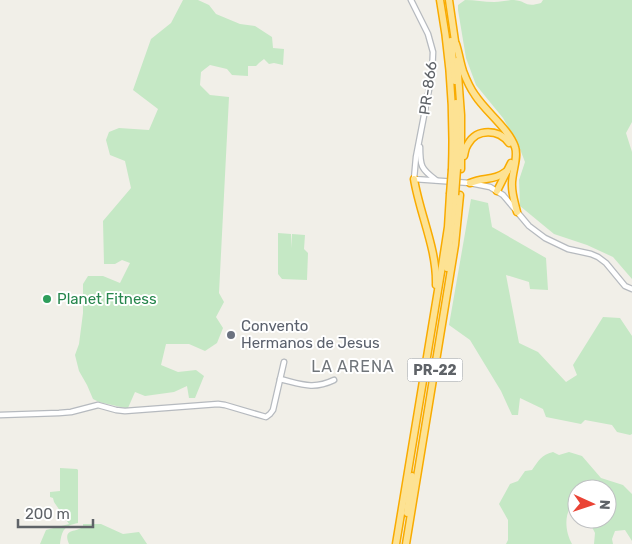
<svg xmlns="http://www.w3.org/2000/svg" width="632" height="544" font-family="Rubik,sans-serif">
<style>
.green{fill:#c5e8c5}
.lines{fill:none;stroke-linecap:round;stroke-linejoin:round}
.secondary-casing{stroke:#b6babf;stroke-width:7}
.highway-casing{stroke:#f9ab00;stroke-width:9}
.secondary{stroke:#fff;stroke-width:4.5}
.highway{stroke:#fde293;stroke-width:6}
.highway-bridge-casing{stroke:#f9ab00;stroke-width:9;stroke-linecap:butt}
.highway-bridge{stroke:#fde293;stroke-width:6}
.leisure-dot{fill:#2e9e5b;stroke:#fff;stroke-width:2}
.worship-dot{fill:#6b7280;stroke:#fff;stroke-width:2}
.labels{text-anchor:middle;dominant-baseline:central;stroke-width:4;stroke-linejoin:round;paint-order:stroke}
.shield{fill:#fff;stroke:#8f9295;stroke-width:1}
.shield-label{font-size:14px;font-weight:bold;fill:#5f6368}
.street-label{font-size:15px;fill:#5f6368;stroke:#fff}
.leisure-label{font-size:15px;fill:#27864d;stroke:#fff;text-anchor:start}
.worship-label{font-size:15px;fill:#5b616d;stroke:#fff;text-anchor:start}
.neighbourhood-label{font-size:16px;letter-spacing:1px;fill:#70757a;stroke:#fff}
</style>
<rect width="100%" height="100%" fill="#f1efe8"/>
<g class="green">
<polygon points="183,0 198,0 209,5 216,14 240,24 255,26 272,37 273,48 284,49 283,65 274,63 269,64 264,59 259,63 256,66 248,66 248,76 232,75 227,69 210,65 201,72 200,85 210,95 229,97 219,293 224,302 216,317 223,328 217,343 205,351 189,344 166,344 161,365 178,372 196,370 204,376 195,398 189,398 187,386 174,392 145,396 135,392 128,408 125,408 99,402 93,399 87,385 79,371 75,355 79,344 83,313 83,284 88,276 103,276 120,283 130,263 122,260 115,264 104,264 103,221 131,188 125,161 110,155 106,140 109,132 119,128 149,130 158,109 133,90 151,39 171,23"/>
<path d="M 465,0 C 475,0 484,2 494,2 C 501,2 507,0 514,0 C 527,1 525,8 541,3 L 543,0 L 632,0 L 632,122 L 626,133 L 632,152 L 632,279 L 613,257 L 587,245 L 554,234 L 520,206 L 519,180 L 525,162 L 518,144 L 503,118 L 476,85 L 466,58 L 458,10 L 458,5 Z"/>
<polygon points="471,199 488,203 492,227 546,258 548,290 530,289 529,282 506,275 519,343 538,352 566,382 577,375 573,365 603,317 620,318 632,336 632,434 630,435 617,432 612,425 585,420 581,424 546,417 543,409 520,398 518,415 512,415 501,391 470,340 449,325"/>
<polygon points="278,233 291,234 291,248 292,234 305,235 304,249 308,253 307,280 282,279 278,274"/>
<path d="M 553,452 L 559,455 L 569,452 L 582,456 L 601,478 L 623,485 L 632,494 L 632,541 L 625,530 L 615,531 L 612,539 L 613,544 L 594,544 L 595,533 L 588,519 L 607,519 L 607,489 L 577,489 L 577,504 L 575,502 C 563,512 565,532 572,544 L 506,544 L 508,540 L 508,520 L 499,504 L 510,484 L 518,481 L 525,471 L 532,470 C 539,460 541,455 553,452 Z"/>
<path d="M 60,468 L 77,469 L 78,470 L 78,523 C 64,526 62,530 60,544 L 40,544 L 46,530 L 69,524 L 54,502 L 53,498 L 50,497 L 50,492 L 60,491 Z"/>
<path d="M 83,524 L 101,524 L 123,534 L 139,532 L 147,544 L 69,544 C 63,528 74,533 83,527 Z"/>
</g>
<g class="lines">
<g class="secondary-casing">
<g id="secondary">
<polyline points="411,0 428,34 433,52 432,74 416,157 414,179 470,183 490,187 503,195 529,226 545,238 568,249 591,254 598,257 606,263 625,286 632,289"/>
<path d="M 420,147 C 420,166 421,169 436,180"/>
<path d="M 280,379 C 301,384 313,390 334,380"/>
<polyline points="0,415 59,413 71,412 98,405 116,410 125,411 218,404 225,405 266,417 270,414 273,410 284,362"/>
</g>
</g>
<g class="highway-casing">
<g id="highway">
<path d="M 440,0 C 450,55 454,113 452,169"/>
<polyline points="449,0 456,48"/>
<polyline points="451,41 455,81"/>
<path d="M 456,44 C 459,53 460,62 463,71 C 466,79 470,88 475,95 C 486,112 509,129 515,147 C 519,158 511,174 512,186 C 512,195 515,203 517,212"/>
<polyline points="457,61 461,115 461,169"/>
<polyline points="456,103 457,169"/>
<path d="M 464,156 C 465,152 465,148 468,144 C 477,128 499,129 509,143"/>
<path d="M 414,179 C 420,215 437,249 436,285"/>
<path d="M 470,183 C 485,177 494,181 507,171"/>
<polyline points="497,191 511,163"/>
<polyline points="447,268 455,195"/>
<polyline points="407,513 412,476"/>
<polyline points="396,544 442,266 448,227 450,194"/>
<polyline points="406,544 455,245 460,195"/>
</g>
</g>
<use href="#secondary" class="secondary"/>
<use href="#highway" class="highway"/>
<g class="highway-bridge-casing">
<g id="highway-bridge">
<polyline points="450,194 452,169"/>
<polyline points="455,195 457,169"/>
</g>
</g>
<use href="#highway-bridge" class="highway-bridge"/>
</g>
<circle class="leisure-dot" cx="47" cy="299" r="5"/>
<circle class="worship-dot" cx="231" cy="335" r="5"/>
<g class="labels">
<rect class="shield" x="407.5" y="358.5" width="55" height="23" rx="4"/>
<g class="shield-label">
<text x="435" y="370">PR-22</text>
</g>
<g class="street-label">
<text transform="translate(428 88) rotate(-82)">PR-866</text>
</g>
<g class="leisure-label">
<text x="57" y="299">Planet Fitness</text>
</g>
<g class="worship-label">
<text x="241" y="326">Convento<tspan x="241" dy="17">Hermanos de Jesus</tspan></text>
</g>
<g class="neighbourhood-label">
<text x="353" y="366">LA ARENA</text>
</g>
</g>
<g transform="translate(592 504) rotate(93)"><circle r="24" fill="#ffffff" stroke="#bfc1c3"/>
<path d="M0-4L9 19L0 12L-9 19Z" fill="#ea4335"/>
<text y="-8" font-size="14" font-weight="bold" text-anchor="middle" fill="#5f6368">N</text>
</g>
<path d="M18 519v8h75v-8" fill="none" stroke="#5f6368" stroke-width="2.5"/>
<text x="25" y="519" font-size="15" fill="#5f6368" stroke="#ffffff" stroke-width="4" paint-order="stroke">200 m</text>
</svg>
